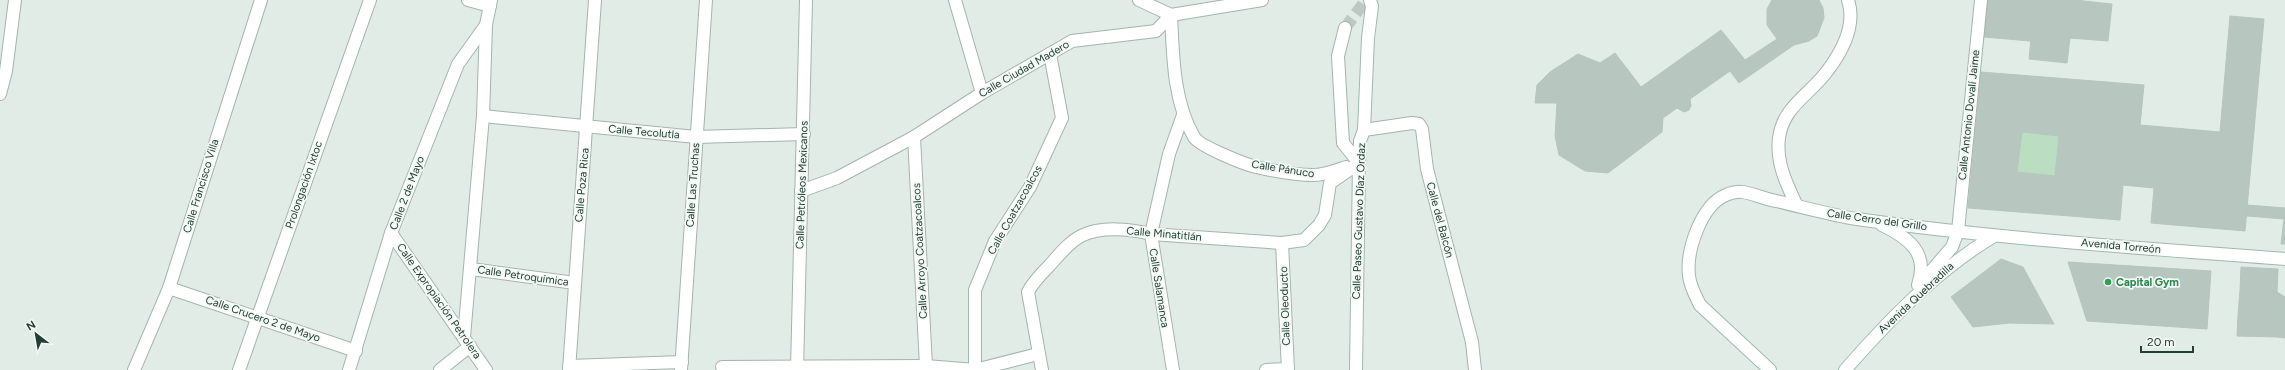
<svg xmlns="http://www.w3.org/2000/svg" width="2285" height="370" font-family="Figtree,sans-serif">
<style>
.green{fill:#bbdec3}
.building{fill:#b7c7c0;stroke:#b4c6be;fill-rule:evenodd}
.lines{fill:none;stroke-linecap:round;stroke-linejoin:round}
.street-tunnel{stroke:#bcc9c3;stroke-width:12;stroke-dasharray:12 6;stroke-linecap:butt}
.street-casing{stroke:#a5b4ae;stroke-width:14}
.secondary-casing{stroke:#a0b8af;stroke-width:14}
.street{stroke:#fff;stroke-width:12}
.secondary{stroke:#fff;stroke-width:12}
.leisure-dot{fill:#2e9e5b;stroke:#f3f9f5;stroke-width:1.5}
.labels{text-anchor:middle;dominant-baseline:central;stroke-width:3.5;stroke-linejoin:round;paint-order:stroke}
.street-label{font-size:11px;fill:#223e35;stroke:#f3f9f5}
.leisure-label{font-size:11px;font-weight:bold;fill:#27864d;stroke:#f3f9f5;text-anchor:start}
</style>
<rect width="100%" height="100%" fill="#e2ece7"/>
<polygon class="green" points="2022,132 2059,136 2055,176 2017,172"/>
<g class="building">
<polygon points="1772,0 1819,0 1823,8 1824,18 1817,36 1809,41 1794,45 1739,83 1730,71 1690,99 1691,106 1689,110 1684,112 1677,108 1663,118 1662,132 1608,173 1585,171 1559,155 1555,136 1557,103 1535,103 1537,85 1550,72 1578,54 1600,63 1615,53 1641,87 1721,30 1745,60 1777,39 1767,25 1767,9"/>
<polygon points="1988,0 2035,0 2030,41 1984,37"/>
<polygon points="2035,0 2075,0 2112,4 2108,41 2070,38 2067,63 2029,59"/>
<path d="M 2230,16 L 2264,19 L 2245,231 L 2151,223 L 2154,188 L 2123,185 L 2120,220 L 1968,208 L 1981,72 L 2144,85 L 2140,125 L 2220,132 ZM 2022,132 L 2059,136 L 2055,176 L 2017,172 Z"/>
<polygon points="2247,205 2285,208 2285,244 2281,244 2284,219 2247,216"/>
<polygon points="2001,259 2023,267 2054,324 2009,323 1973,327 1951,297"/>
<polygon points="2068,262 2211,271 2207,329 2087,321"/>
<polygon points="2241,267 2278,269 2277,292 2240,290"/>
<polygon points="2240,290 2277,292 2277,316 2238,315"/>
<polygon points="2277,292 2285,297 2285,338 2277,337"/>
<polygon points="2238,315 2277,316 2277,337 2237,336"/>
</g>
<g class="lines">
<polyline class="street-tunnel" points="1345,28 1366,0"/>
<g class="street-casing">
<g id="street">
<polyline points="468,0 490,6"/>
<polyline points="955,0 982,93"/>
<polyline points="1139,0 1171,15"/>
<path d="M 1171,15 C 1173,55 1173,101 1194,137 C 1199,146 1244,164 1256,167 C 1274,171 1296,175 1314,175 C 1325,175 1335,171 1346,167"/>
<polyline points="1345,28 1338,56 1343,143 1359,163"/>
<polyline points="0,94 6,71 15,0"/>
<polyline points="483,116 696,137 804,134"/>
<polyline points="1364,130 1412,123 1419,124 1422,129 1427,169 1472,342 1475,370"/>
<polyline points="914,137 926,366"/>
<polyline points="801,191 837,178 914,137 982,93 1072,41 1156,31 1171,15 1262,0"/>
<path d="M 1796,204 C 1786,183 1776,162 1779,138 C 1783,106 1811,94 1828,70 C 1843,50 1856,24 1848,0"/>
<polyline points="1958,231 1981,0"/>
<polyline points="391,233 486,370"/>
<polyline points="1282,243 1288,370"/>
<polyline points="471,269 575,283"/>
<polyline points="169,288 356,351"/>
<polyline points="464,337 483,116 486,25 491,0"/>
<polyline points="569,366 682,362"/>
<polyline points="722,367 926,366 975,370 1038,354"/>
<polyline points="134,370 169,288 261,0"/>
<polyline points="239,370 370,0"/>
<polyline points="349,370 391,233 458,64 486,25"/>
<polyline points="440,370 470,346"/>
<polyline points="569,370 595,0"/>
<polyline points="681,370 706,0"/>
<polyline points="797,370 806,0"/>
<polyline points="975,370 975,290 995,241 1030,187 1062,118 1050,54"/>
<path d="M 1042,370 L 1028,292 C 1033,282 1041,274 1049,266 C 1058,256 1069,242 1081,236 C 1101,226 1130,229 1151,234 L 1282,243 L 1304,240 L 1319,225 L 1325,215 L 1330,183 L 1359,163"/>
<polyline points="1173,370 1151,234 1169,154 1183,115"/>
<polyline points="1266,370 1288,369"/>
</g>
</g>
<g class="secondary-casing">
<g id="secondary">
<path d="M 1882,225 C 1909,238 1929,253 1918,285"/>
<polyline points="1921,283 1952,247 1958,231"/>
<polyline points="1356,370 1359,163 1360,141 1364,130 1368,38 1372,6 1370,0"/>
<path d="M 1770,370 L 1700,305 C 1695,295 1690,286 1689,276 C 1686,251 1701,205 1726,195 C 1730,193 1738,191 1743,192 C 1754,194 1765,199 1776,201 C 1803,207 1830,215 1857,219 C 1999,239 2142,248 2285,259"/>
<path d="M 1845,370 C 1889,320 1937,270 1994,236"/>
</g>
</g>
<use href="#street" class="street"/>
<use href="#secondary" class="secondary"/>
</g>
<circle class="leisure-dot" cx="2108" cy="282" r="4"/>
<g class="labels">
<g class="street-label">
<text transform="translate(1024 69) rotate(-30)">Calle Ciudad Madero</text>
<text transform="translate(1969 115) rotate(-84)">Calle Antonio Dovalí Jaime</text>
<text transform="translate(644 132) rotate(5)">Calle Tecolutla</text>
<text transform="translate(1283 169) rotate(9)">Calle Pánuco</text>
<text transform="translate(304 185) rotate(-71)">Prolongación Ixtoc</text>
<text transform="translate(582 185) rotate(-85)">Calle Poza Rica</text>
<text transform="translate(693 185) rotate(-86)">Calle Las Truchas</text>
<text transform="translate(802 185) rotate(-88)">Calle Petróleos Mexicanos</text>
<text transform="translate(201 186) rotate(-73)">Calle Francisco Villa</text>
<text transform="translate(407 193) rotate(-69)">Calle 2 de Mayo</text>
<text transform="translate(1015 210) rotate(-61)">Calle Coatzacoalcos</text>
<text transform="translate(1440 220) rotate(75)">Calle del Balcón</text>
<text transform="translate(1877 220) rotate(8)">Calle Cerro del Grillo</text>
<text transform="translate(1359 221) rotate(-88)">Calle Paseo Gustavo Díaz Ordaz</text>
<text transform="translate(1164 234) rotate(5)">Calle Minatitlán</text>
<text transform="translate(2121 246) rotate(5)">Avenida Torreón</text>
<text transform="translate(920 251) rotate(-93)">Calle Arroyo Coatzacoalcos</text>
<text transform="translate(523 276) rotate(8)">Calle Petroquímica</text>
<text transform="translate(1159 288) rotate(81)">Calle Salamanca</text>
<text transform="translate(1916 298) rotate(-43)">Avenida Quebradilla</text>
<text transform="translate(439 301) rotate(55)">Calle Expropiación Petrolera</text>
<text transform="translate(1285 306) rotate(-92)">Calle Oleoducto</text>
<text transform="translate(263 319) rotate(19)">Calle Crucero 2 de Mayo</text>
</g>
<g class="leisure-label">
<text x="2116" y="282">Capital Gym</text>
</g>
</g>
<g transform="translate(36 334) rotate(329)" stroke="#f3f9f5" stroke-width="3" paint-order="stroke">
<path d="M0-3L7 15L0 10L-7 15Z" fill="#223e35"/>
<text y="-6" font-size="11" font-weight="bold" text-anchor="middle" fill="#223e35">N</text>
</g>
<path d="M2141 346v6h52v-6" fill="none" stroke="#223e35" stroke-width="2"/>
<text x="2147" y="346" font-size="12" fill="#223e35" stroke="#f3f9f5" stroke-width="3" paint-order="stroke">20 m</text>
</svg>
